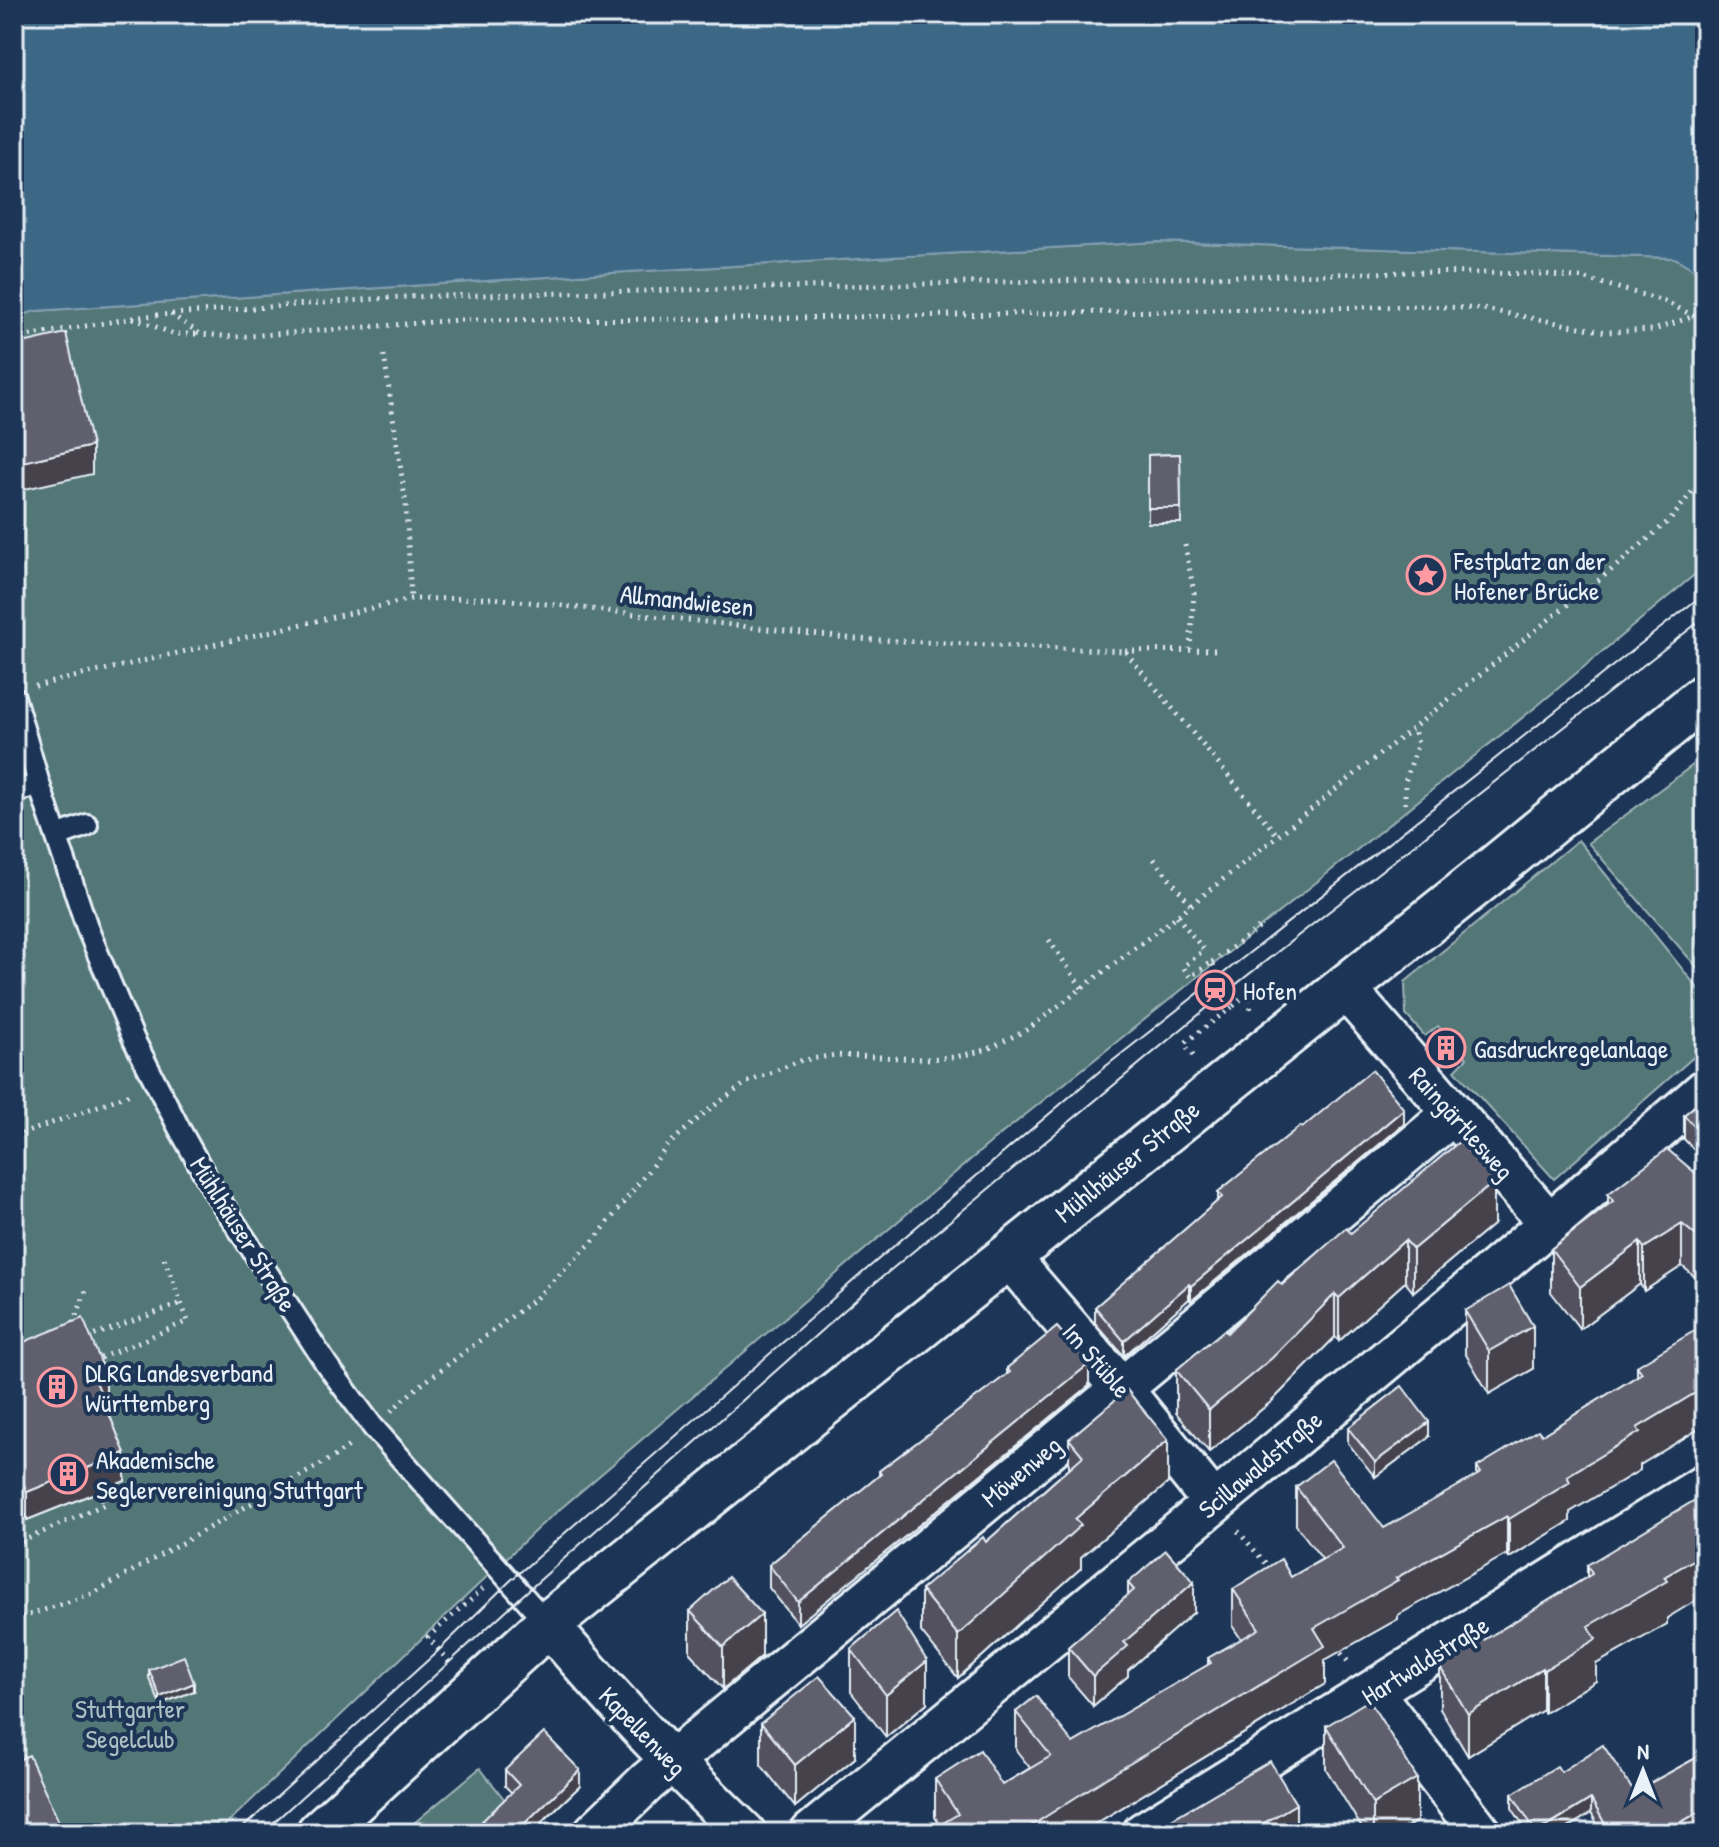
<svg xmlns="http://www.w3.org/2000/svg" width="1719" height="1847" font-family="'Patrick Hand',sans-serif">
<style>
.green{fill:#537676;stroke:#9eb4b7;stroke-width:2}
.water{fill:#3e6885;stroke:#829fb3;stroke-width:2}
.lines{fill:none;stroke-linecap:round;stroke-linejoin:round}
.service-casing{stroke:#e8f1f8;stroke-width:26}
.minor-casing{stroke:#e8f1f8;stroke-width:46}
.secondary-casing{stroke:#e8f1f8;stroke-width:50}
.path{stroke:#e8f1f8;stroke-width:5;stroke-dasharray:2 6;stroke-linecap:butt}
.service{stroke:#1d3557;stroke-width:20}
.minor{stroke:#1d3557;stroke-width:40}
.secondary{stroke:#1d3557;stroke-width:44}
.tram{stroke:#e8f1f8;stroke-width:2}
.wall{fill:#53515e;stroke:#e8f1f8;stroke-width:2}
.shaded-wall{fill:#44424c;stroke:#e8f1f8;stroke-width:2}
.building{fill:#615e6d;stroke:#e8f1f8;stroke-width:2}
.labels{text-anchor:middle;dominant-baseline:central;stroke-width:8;stroke-linejoin:round;paint-order:stroke}
.poi-label{font-size:26px;fill:#e8f1f8;stroke:#1d3557;text-anchor:start}
.street-label{font-size:26px;fill:#e8f1f8;stroke:#1d3557}
.park-label{font-size:26px;fill:#acc0c4;stroke:#1d3557}
</style>
<rect width="100%" height="100%" fill="#1d3557"/>
<filter id="ink" filterUnits="userSpaceOnUse"><feTurbulence type="fractalNoise" baseFrequency=".0125" numOctaves="2"/><feDisplacementMap in="SourceGraphic" scale="16" xChannelSelector="R" yChannelSelector="G"/><feConvolveMatrix kernelMatrix="1 2 1 2 8 2 1 2 1" color-interpolation-filters="sRGB"/></filter>
<g filter="url(#ink)">
<g class="green">
<polygon points="1157,242 1675,258 1705,276 1705,566 1537,706 990,1143 539,1527 217,1833 14,1833 14,318 35,311 592,274"/>
<polygon points="1705,756 1705,972 1703,974 1588,843"/>
<polygon points="1578,840 1705,997 1705,1047 1554,1179 1455,1070 1467,1058 1438,1026 1425,1036 1406,1015 1405,982"/>
<polygon points="480,1768 508,1804 479,1833 402,1833"/>
</g>
<polygon class="water" points="14,14 1705,14 1705,276 1675,258 1157,242 592,274 35,311 14,318"/>
<g class="lines">
<g class="service-casing">
<g id="service">
<polyline points="14,697 39,784 88,930 134,1040 180,1130 214,1191 327,1365 373,1427 548,1624"/>
<polyline points="14,792 39,784"/>
<polyline points="57,836 87,825"/>
</g>
</g>
<g class="minor-casing">
<g id="minor">
<polyline points="1344,987 1549,1223"/>
<polyline points="1009,1257 1121,1388 1214,1503"/>
<path d="M 548,1624 C 610,1698 675,1766 745,1833"/>
<polyline points="1373,1693 1481,1833"/>
<polyline points="594,1833 647,1782 1453,1114"/>
<path d="M 811,1833 C 1111,1588 1412,1344 1705,1090"/>
<polyline points="1143,1833 1705,1485"/>
</g>
</g>
<g class="secondary-casing">
<polyline id="secondary" points="319,1833 548,1624 1485,876 1705,696"/>
</g>
<g class="path">
<polyline points="171,314 200,334 235,337 459,320 741,319 1426,306 1483,309 1606,332 1654,330 1694,316 1705,317"/>
<polyline points="133,318 174,334 200,334"/>
<polyline points="14,338 146,316 402,297 1410,272 1543,274 1583,278 1664,301 1694,316 1705,334"/>
<polyline points="384,355 406,505 411,599"/>
<polyline points="1185,545 1194,593 1190,649"/>
<polyline points="1125,651 1215,650"/>
<polyline points="35,686 411,599 493,598 856,639 1125,651 1278,836"/>
<polyline points="1405,804 1405,782 1418,743 1414,730"/>
<polyline points="1154,859 1191,905"/>
<polyline points="1177,916 1204,950 1183,967 1190,977 1212,962 1232,1007 1247,994 1252,1014"/>
<polyline points="1049,940 1082,988"/>
<polyline points="1212,962 1263,925"/>
<polyline points="1186,1042 1232,1007"/>
<polyline points="1187,1048 1195,1058"/>
<polyline points="14,1137 133,1093"/>
<polyline points="74,1323 87,1288"/>
<polyline points="87,1338 182,1303"/>
<polyline points="93,1361 188,1321 164,1258"/>
<polyline points="391,1411 413,1391 536,1298 596,1238 669,1144 707,1111 746,1083 799,1061 836,1055 924,1059 955,1057 986,1050 1028,1029 1177,916 1615,567 1671,519 1705,475"/>
<polyline points="1238,1531 1273,1572"/>
<polyline points="14,1545 105,1504 99,1491"/>
<polyline points="14,1620 92,1594 337,1455 353,1443"/>
<polyline points="1336,1647 1350,1664"/>
<polyline points="449,1662 428,1637 483,1589"/>
</g>
<use href="#service" class="service"/>
<use href="#minor" class="minor"/>
<use href="#secondary" class="secondary"/>
<g class="tram">
<polyline points="237,1833 438,1651 510,1581 861,1274 1101,1070 1705,593"/>
<polyline points="262,1833 523,1595 875,1283 1225,993 1705,617"/>
</g>
</g>
<g class="wall">
<polygon points="1180,454 1181,523 1148,523 1148,455"/>
<polygon points="1705,1097 1705,1162 1684,1139 1684,1115"/>
<polygon points="1404,1124 1191,1301 1189,1299 1124,1356 1095,1323 1095,1307 1218,1201 1218,1192 1302,1128"/>
<polygon points="1705,1181 1700,1281 1682,1266 1644,1291 1640,1284 1580,1329 1551,1292 1551,1249 1608,1205 1608,1194"/>
<polygon points="1494,1224 1413,1292 1405,1282 1339,1341 1335,1337 1272,1401 1209,1452 1176,1413 1176,1370 1227,1333 1282,1285 1351,1233"/>
<polygon points="1465,1311 1533,1369 1489,1394 1465,1353"/>
<polygon points="14,1332 19,1344 106,1403 125,1481 27,1520 14,1491"/>
<polygon points="1705,1332 1705,1425 1640,1465 1640,1470 1570,1512 1570,1521 1509,1558 1507,1554 1398,1615 1398,1619 1325,1660 1325,1684 1080,1833 935,1833 935,1828 940,1825 935,1817 935,1779 1002,1785 1030,1768 1016,1750 1016,1712 1073,1743 1208,1665 1208,1658 1241,1639 1233,1627 1233,1589 1291,1577 1322,1559 1296,1525 1296,1487 1384,1528 1477,1476 1477,1467 1542,1435 1637,1376 1637,1366"/>
<polygon points="1007,1368 1089,1386 798,1624 769,1588 769,1565 879,1476 879,1471 1007,1375"/>
<polygon points="1348,1428 1429,1437 1375,1477 1348,1443"/>
<polygon points="1069,1439 1168,1483 1081,1557 1081,1568 958,1678 921,1632 921,1590 986,1542 1069,1468"/>
<polygon points="1587,1565 1667,1618 1667,1624 1596,1664 1596,1681 1544,1713 1543,1710 1468,1756 1440,1709 1440,1667 1587,1577"/>
<polygon points="1128,1583 1194,1612 1128,1670 1128,1676 1093,1706 1068,1677 1068,1647 1128,1595"/>
<polygon points="690,1611 762,1656 723,1689 690,1653"/>
<polygon points="851,1649 927,1703 886,1737 851,1692"/>
<polygon points="149,1670 194,1691 160,1704 149,1678"/>
<polygon points="761,1723 855,1758 795,1807 761,1765"/>
<polygon points="1326,1726 1417,1821 1396,1833 1365,1833 1326,1769"/>
<polygon points="1705,1739 1705,1823 1687,1833 1602,1833 1591,1813 1559,1833 1528,1833 1512,1808 1512,1794 1561,1772 1634,1792 1700,1756 1700,1743"/>
<polygon points="505,1770 580,1786 532,1832 512,1793 505,1786"/>
</g>
<g class="shaded-wall">
<polygon points="92,446 92,474 16,491 16,504 14,505 14,464"/>
<polygon points="1404,1109 1404,1124 1191,1301 1191,1286"/>
<polygon points="1494,1182 1494,1224 1413,1292 1413,1249"/>
<polygon points="1682,1224 1682,1266 1644,1291 1644,1248"/>
<polygon points="1705,1233 1705,1275 1700,1281 1700,1239"/>
<polygon points="1405,1240 1405,1282 1339,1341 1339,1298"/>
<polygon points="1640,1242 1640,1284 1580,1329 1580,1287"/>
<polygon points="1189,1284 1189,1299 1124,1356 1124,1341"/>
<polygon points="1335,1294 1335,1337 1272,1401 1209,1452 1209,1410"/>
<polygon points="1533,1326 1533,1369 1489,1394 1489,1351"/>
<polygon points="1089,1364 1089,1386 798,1624 798,1602"/>
<polygon points="106,1375 106,1403 95,1407 95,1379"/>
<polygon points="1705,1387 1705,1425 1640,1465 1640,1470 1570,1512 1570,1521 1509,1558 1509,1519 1567,1476 1637,1428"/>
<polygon points="1429,1422 1429,1437 1375,1477 1375,1462"/>
<polygon points="1168,1440 1168,1483 1081,1557 1081,1568 958,1678 958,1635 1075,1519"/>
<polygon points="125,1453 125,1481 27,1520 27,1492"/>
<polygon points="1507,1516 1507,1554 1398,1615 1398,1619 1325,1660 1325,1684 1080,1833 1020,1833 1314,1628 1396,1578"/>
<polygon points="1705,1553 1705,1595 1667,1618 1667,1624 1596,1664 1596,1681 1544,1713 1544,1670 1588,1626 1664,1577"/>
<polygon points="1194,1582 1194,1612 1128,1670 1128,1676 1093,1706 1093,1676 1124,1642"/>
<polygon points="762,1614 762,1656 723,1689 723,1647"/>
<polygon points="927,1661 927,1703 886,1737 886,1695"/>
<polygon points="1543,1668 1543,1710 1468,1756 1468,1714"/>
<polygon points="194,1683 194,1691 160,1704 160,1697"/>
<polygon points="855,1716 855,1758 795,1807 795,1765"/>
<polygon points="580,1770 580,1786 530,1833 524,1824"/>
<polygon points="1417,1778 1417,1821 1396,1833 1373,1833 1373,1804"/>
<polygon points="1705,1798 1705,1823 1687,1833 1660,1833"/>
<polygon points="1591,1799 1591,1813 1559,1833 1536,1833"/>
<polygon points="1296,1804 1296,1833 1247,1833"/>
</g>
<g class="building">
<polygon points="66,333 92,446 14,464 14,345"/>
<polygon points="1180,454 1181,508 1148,508 1148,455"/>
<polygon points="1372,1070 1404,1109 1191,1286 1189,1284 1124,1341 1095,1307 1222,1197 1218,1192 1300,1126 1302,1128"/>
<polygon points="1705,1097 1705,1138 1684,1115"/>
<polygon points="1460,1141 1494,1182 1413,1249 1405,1240 1339,1298 1335,1294 1272,1358 1209,1410 1176,1370 1224,1330 1227,1333 1278,1281 1282,1285 1346,1228 1351,1233"/>
<polygon points="1667,1149 1705,1181 1705,1233 1700,1239 1682,1224 1644,1248 1640,1242 1580,1287 1551,1249 1613,1201 1608,1194"/>
<polygon points="1509,1285 1533,1326 1489,1351 1465,1311"/>
<polygon points="83,1318 106,1375 95,1379 125,1453 27,1492 14,1463 14,1332 19,1344"/>
<polygon points="1057,1327 1089,1364 798,1602 769,1565 881,1474 879,1471 1010,1372 1007,1368"/>
<polygon points="1694,1331 1698,1336 1705,1332 1705,1387 1637,1428 1640,1432 1567,1476 1570,1482 1509,1519 1507,1516 1396,1578 1398,1580 1314,1628 1325,1646 1106,1778 1020,1833 938,1833 935,1828 958,1814 935,1779 980,1750 1002,1785 1051,1756 1016,1712 1036,1696 1073,1743 1211,1663 1208,1658 1259,1629 1233,1589 1281,1559 1291,1577 1343,1548 1296,1487 1331,1460 1384,1528 1481,1473 1477,1467 1538,1430 1542,1435 1642,1373 1637,1366"/>
<polygon points="1402,1386 1429,1422 1375,1462 1348,1428"/>
<polygon points="1127,1390 1168,1440 1075,1519 1081,1525 958,1635 921,1590 983,1537 986,1542 1083,1456 1069,1439"/>
<polygon points="1705,1494 1705,1553 1664,1577 1667,1581 1588,1626 1596,1639 1544,1670 1543,1668 1468,1714 1440,1667 1592,1574 1587,1565"/>
<polygon points="1166,1550 1194,1582 1124,1642 1128,1646 1093,1676 1068,1647 1134,1590 1128,1583"/>
<polygon points="728,1577 762,1614 723,1647 690,1611"/>
<polygon points="896,1611 927,1661 886,1695 851,1649"/>
<polygon points="184,1656 194,1683 160,1697 149,1670"/>
<polygon points="819,1676 855,1716 795,1765 761,1723"/>
<polygon points="1369,1700 1417,1778 1373,1804 1326,1726"/>
<polygon points="544,1733 580,1770 524,1824 533,1833 470,1833 519,1785 505,1770"/>
<polygon points="1705,1739 1705,1752 1700,1743"/>
<polygon points="1603,1745 1634,1792 1705,1753 1705,1798 1701,1801 1705,1809 1661,1833 1610,1833 1591,1799 1536,1832 1512,1794 1557,1766 1561,1772"/>
<polygon points="29,1755 63,1831 61,1833 14,1833 14,1762"/>
<polygon points="1270,1761 1296,1804 1247,1833 1148,1833"/>
</g>
</g>
<defs>
<g id="sight-ring" transform="scale(2)"><circle r="9.5" fill="#1d3557" stroke="#ff9aa2" stroke-width="1.5"/><path d="M0-6L1.8-2.2L6-1.7L2.9 1.2L3.7 5.4L0 3.3L-3.7 5.4L-2.9 1.2L-6-1.7L-1.8-2.2Z" fill="#ff9aa2"/></g>
<g id="station-ring" transform="scale(2)"><circle r="9.5" fill="#1d3557" stroke="#ff9aa2" stroke-width="1.5"/><path d="M-3-6H3Q5-6 5-4V2Q5 4 3 4L4.5 6H3L1.5 4h-3L-3 6H-4.5L-3 4Q-5 4-5 2V-4Q-5-6-3-6ZM-3.5-4v3h7v-3ZM-3.5 1v1.5H-2V1ZM2 1v1.5H3.5V1Z" fill="#ff9aa2"/></g>
<g id="building-ring" transform="scale(2)"><circle r="9.5" fill="#1d3557" stroke="#ff9aa2" stroke-width="1.5"/><path d="M-4-6H4V6H1V3H-1V6H-4ZM-2.5-4.3h1.7v1.8h-1.7ZM.8-4.3h1.7v1.8H.8ZM-2.5-1h1.7V.8h-1.7ZM.8-1h1.7V.8H.8Z" fill="#ff9aa2"/></g>
</defs>
<g fill-rule="evenodd">
<use href="#sight-ring" x="1426" y="575"/>
<use href="#station-ring" x="1215" y="990"/>
<use href="#building-ring" x="1446" y="1048"/>
<use href="#building-ring" x="57" y="1387"/>
<use href="#building-ring" x="68" y="1474"/>
</g>
<g class="labels">
<g class="poi-label">
<text x="1454" y="560">Festplatz an der<tspan x="1454" dy="30">Hofener Brücke</tspan></text>
<text x="1243" y="990">Hofen</text>
<text x="1474" y="1048">Gasdruckregelanlage</text>
<text x="85" y="1372">DLRG Landesverband<tspan x="85" dy="30">Württemberg</tspan></text>
<text x="96" y="1459">Akademische<tspan x="96" dy="30">Seglervereinigung Stuttgart</tspan></text>
</g>
<g class="street-label">
<text transform="translate(687 600) rotate(6)">Allmandwiesen</text>
<text transform="translate(1462 1123) rotate(48)">Raingärtlesweg</text>
<text transform="translate(1127 1161) rotate(-39)">Mühlhäuser Straße</text>
<text transform="translate(244 1234) rotate(58)">Mühlhäuser Straße</text>
<text transform="translate(1097 1360) rotate(49)">Im Stüble</text>
<text transform="translate(1260 1464) rotate(-40)">Scillawaldstraße</text>
<text transform="translate(1021 1471) rotate(-40)">Möwenweg</text>
<text transform="translate(1425 1660) rotate(-32)">Hartwaldstraße</text>
<text transform="translate(643 1731) rotate(46)">Kapellenweg</text>
</g>
<g class="park-label">
<text x="130" y="1708">Stuttgarter<tspan x="130" dy="30">Segelclub</tspan></text>
</g>
</g>
<rect width="1719" height="1847" fill="none" stroke="#1d3557" stroke-width="48"/>
<rect x="24" y="24" width="1671" height="1799" fill="none" stroke="#e8f1f8" stroke-width="3" filter="url(#ink)"/>
<g transform="translate(1643 1771)" stroke="#1d3557" stroke-width="6" paint-order="stroke">
<path d="M0-6L14 30L0 20L-14 30Z" fill="#e8f1f8"/>
<text y="-12" font-size="22" font-weight="bold" text-anchor="middle" fill="#e8f1f8">N</text>
</g>
</svg>
